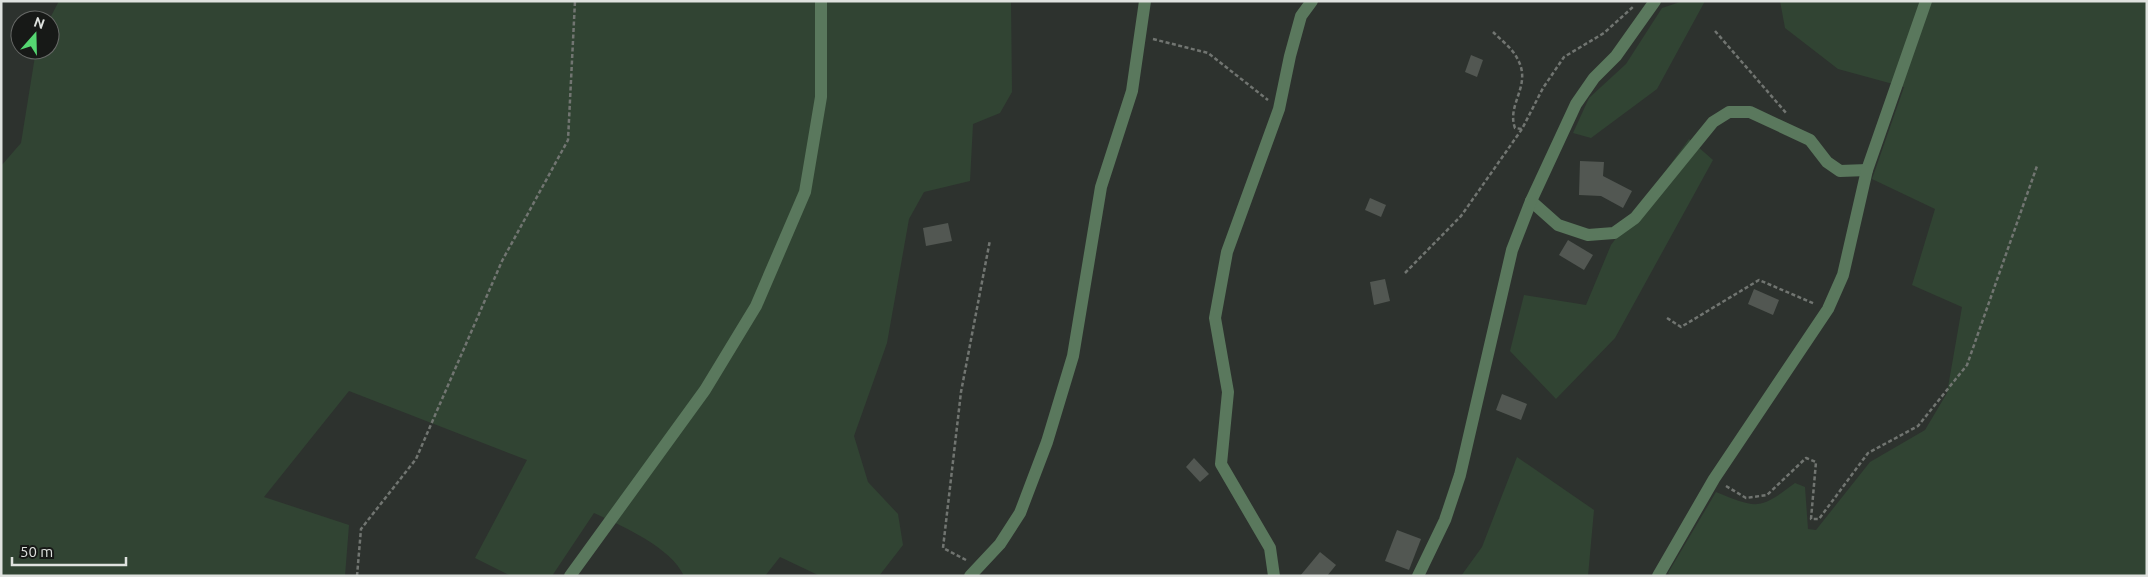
<svg xmlns="http://www.w3.org/2000/svg" width="2148" height="577" font-family="Ubuntu,sans-serif">
<style>
.green{fill:#314433}
.building{fill:#525752}
.lines{fill:none;stroke-linecap:round;stroke-linejoin:round}
.path{stroke:#717571;stroke-width:2.5;stroke-dasharray:4 2.5;stroke-linecap:butt}
.minor{stroke:#5a785d;stroke-width:12}
</style>
<rect width="100%" height="100%" fill="#2d322e"/>
<g class="green">
<path d="M 59,1 L 1011,1 L 1012,92 L 1000,113 L 973,124 L 970,181 L 924,192 L 909,219 L 887,343 L 854,436 L 868,482 L 898,514 L 903,545 L 879,576 L 820,576 L 780,557 L 765,576 L 684,576 C 671,547 622,526 594,513 L 552,576 L 511,576 L 475,558 L 527,460 L 349,391 L 264,497 L 349,525 L 345,576 L 1,576 L 1,166 L 21,143 L 36,50 L 50,50 L 49,20 Z"/>
<polygon points="1683,1 1705,1 1657,89 1591,138 1573,133 1589,98 1626,64 1662,8"/>
<path d="M 1780,1 L 2147,1 L 2147,576 L 1671,576 L 1668,573 L 1716,492 C 1758,509 1759,510 1795,483 L 1805,487 L 1808,529 L 1816,530 L 1870,462 L 1925,430 L 1947,393 L 1962,307 L 1912,285 L 1935,209 L 1872,179 L 1904,87 L 1838,69 L 1785,28 Z"/>
<polygon points="1689,139 1713,160 1615,338 1556,399 1510,351 1524,295 1586,305 1611,245"/>
<polygon points="1517,457 1594,510 1588,576 1461,576 1482,547"/>
</g>
<g class="building">
<polygon points="1471,55 1483,60 1477,77 1465,72"/>
<polygon points="1580,161 1604,162 1603,176 1632,191 1623,208 1601,196 1579,195"/>
<polygon points="1370,198 1386,205 1381,217 1365,210"/>
<polygon points="948,223 952,241 926,246 923,228"/>
<polygon points="1568,240 1593,255 1584,270 1559,255"/>
<polygon points="1385,279 1390,301 1374,305 1370,282"/>
<polygon points="1754,289 1779,300 1773,315 1748,304"/>
<polygon points="1502,394 1527,404 1521,420 1496,410"/>
<polygon points="1194,458 1209,474 1200,482 1186,467"/>
<polygon points="1397,530 1421,539 1409,570 1385,561"/>
<polygon points="1320,552 1336,565 1327,576 1300,576"/>
</g>
<g class="lines">
<g class="path">
<polyline points="1715,31 1787,114"/>
<path d="M 1493,32 C 1501,40 1512,48 1517,58 C 1533,85 1506,104 1515,128 L 1522,129"/>
<polyline points="1153,39 1208,53 1268,100"/>
<polyline points="1405,273 1461,216 1522,129 1543,88 1564,57 1604,33 1634,6"/>
<polyline points="1667,318 1681,327 1759,280 1815,304"/>
<polyline points="1726,486 1746,498 1767,495 1806,458 1816,462 1811,519 1819,519 1868,453 1918,426 1967,365 2037,166"/>
<polyline points="966,560 943,548 961,392 990,240"/>
<polyline points="357,576 361,529 416,459 502,261 568,140 575,1"/>
</g>
<g class="minor">
<polyline points="1531,201 1558,225 1588,235 1614,233 1635,218 1713,122 1729,112 1750,112 1810,140 1827,162 1840,171 1867,170"/>
<polyline points="570,576 705,390 756,306 805,192 821,97 821,1"/>
<polyline points="970,576 1000,544 1020,513 1047,442 1073,356 1101,187 1132,91 1145,1"/>
<polyline points="1274,576 1270,548 1221,464 1228,392 1215,318 1227,252 1279,109 1290,56 1301,16 1312,1"/>
<polyline points="1418,576 1445,520 1460,475 1512,250 1531,201 1576,104 1594,78 1616,56 1655,1"/>
<polyline points="1658,576 1714,479 1828,309 1843,275 1867,170 1926,1"/>
</g>
</g>
<rect width="2148" height="577" fill="none" stroke="#dfe2df" stroke-width="5"/>
<g transform="translate(35 35) rotate(20)"><circle r="24" fill="#171917" stroke="#676967"/>
<path d="M0-4L9 19L0 12L-9 19Z" fill="#55d671"/>
<text y="-8" font-size="14" font-weight="bold" text-anchor="middle" fill="#dfe2df">N</text>
</g>
<path d="M12 557v8h114v-8" fill="none" stroke="#dfe2df" stroke-width="2.5"/>
<text x="20" y="557" font-size="15" fill="#dfe2df" stroke="#171917" stroke-width="4" paint-order="stroke">50 m</text>
</svg>
